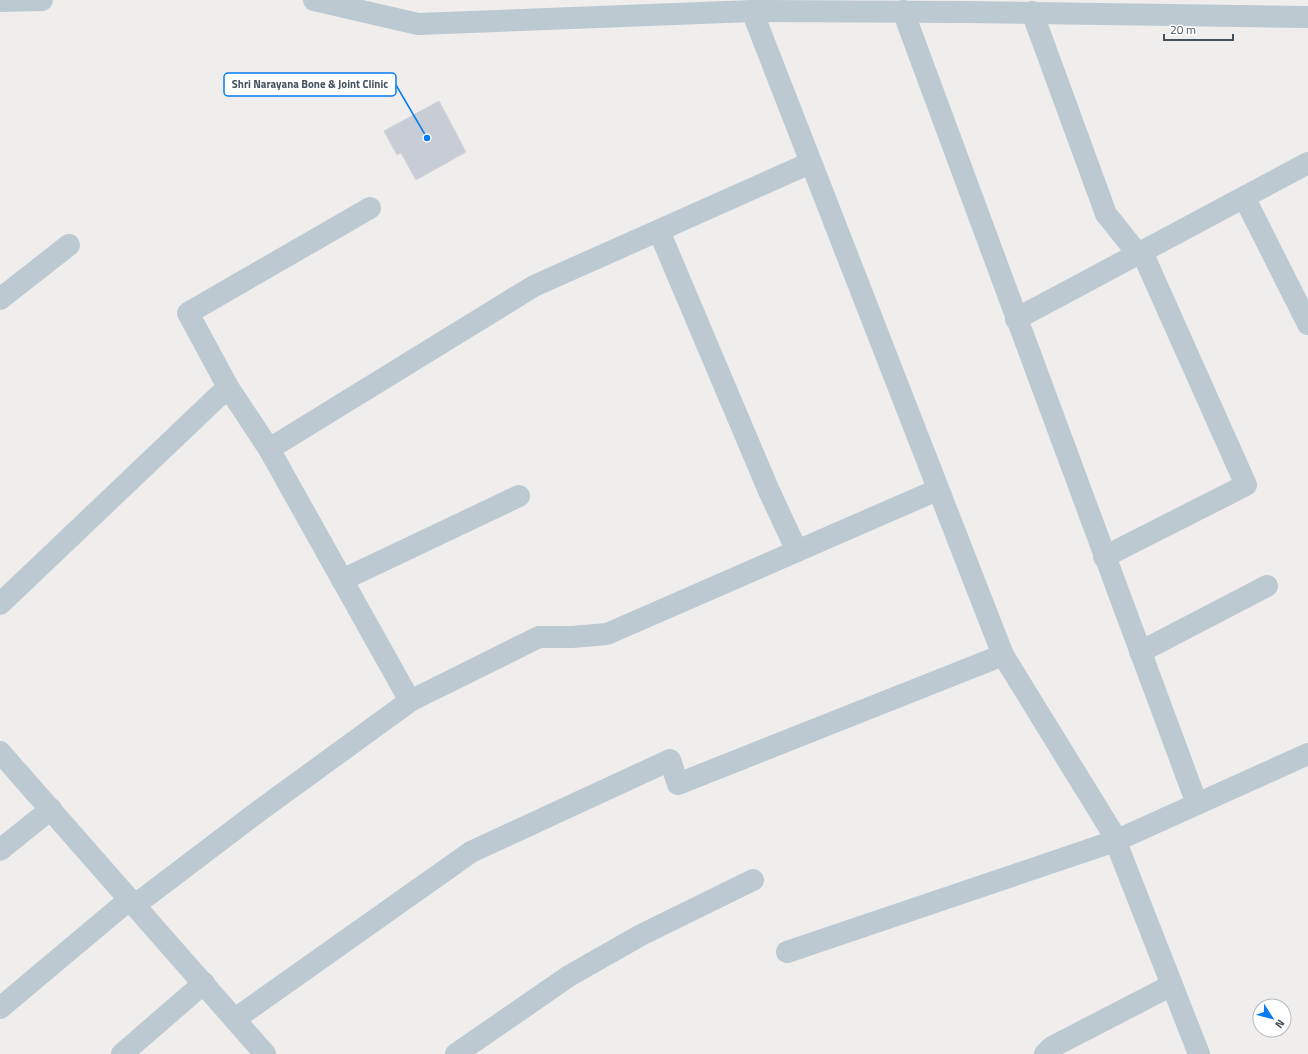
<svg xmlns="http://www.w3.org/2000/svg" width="1308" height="1054" font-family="'Titillium Web',sans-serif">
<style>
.building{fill:#c8ccd4;stroke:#d0d4da}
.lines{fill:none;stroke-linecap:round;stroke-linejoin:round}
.minor{stroke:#bcc9d1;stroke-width:22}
.leader{fill:none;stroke:#057cf2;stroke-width:1.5}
.callout-dot{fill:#057cf2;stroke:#fff;stroke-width:1.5}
.callout{fill:#fff;stroke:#057cf2;stroke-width:1.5}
.callout-label{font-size:11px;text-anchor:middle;font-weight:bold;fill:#44525d}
</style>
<rect width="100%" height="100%" fill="#f0eded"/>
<polygon class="building" points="439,101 466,152 416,180 401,153 397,155 384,131"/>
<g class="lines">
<g class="minor">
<polyline points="314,0 418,24 752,11 963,12 1308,17"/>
<polyline points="0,1 42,0"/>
<polyline points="752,11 1003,655 1112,832 1199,1054"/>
<polyline points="903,11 1197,804"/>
<polyline points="1032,12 1106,214 1138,254"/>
<polyline points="1244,197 1308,324"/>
<polyline points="659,231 769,491 797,551"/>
<polyline points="0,299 69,245"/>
<polyline points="1016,319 1308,163"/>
<polyline points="228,387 188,313 370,208"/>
<polyline points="269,449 410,701"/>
<polyline points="1104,557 1246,485 1142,252"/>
<polyline points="342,580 519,496"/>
<polyline points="0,604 228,387 269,449 534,286 810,163"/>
<polyline points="1140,652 1267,586"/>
<polyline points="0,752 265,1054"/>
<polyline points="0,850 51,809"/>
<polyline points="135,905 259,811 410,701 539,637 572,637 607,634 937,490"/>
<polyline points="787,952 1115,841 1308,754"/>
<polyline points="0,1008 130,899"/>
<polyline points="235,1019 471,852 670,760 678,784 1003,655"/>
<polyline points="122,1054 204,983"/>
<polyline points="456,1054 569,976 641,935 753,880"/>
<polyline points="1045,1054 1052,1047 1172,985"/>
</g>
</g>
<path class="leader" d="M427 138L396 85"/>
<circle class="callout-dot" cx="427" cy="138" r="4"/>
<rect class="callout" x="224" y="73" width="172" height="23" rx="4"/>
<g class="callout-label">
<text x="310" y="88">Shri Narayana Bone &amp; Joint Clinic</text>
</g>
<g transform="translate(1272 1018) rotate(126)"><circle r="19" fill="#ffffff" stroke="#b4babe"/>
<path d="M0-3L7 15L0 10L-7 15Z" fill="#057cf2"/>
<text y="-6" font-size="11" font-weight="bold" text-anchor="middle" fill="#44525d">N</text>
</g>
<path d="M1164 34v6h69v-6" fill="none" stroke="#44525d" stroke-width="2"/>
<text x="1170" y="34" font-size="12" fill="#44525d" stroke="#ffffff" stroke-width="3" paint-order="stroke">20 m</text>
</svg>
